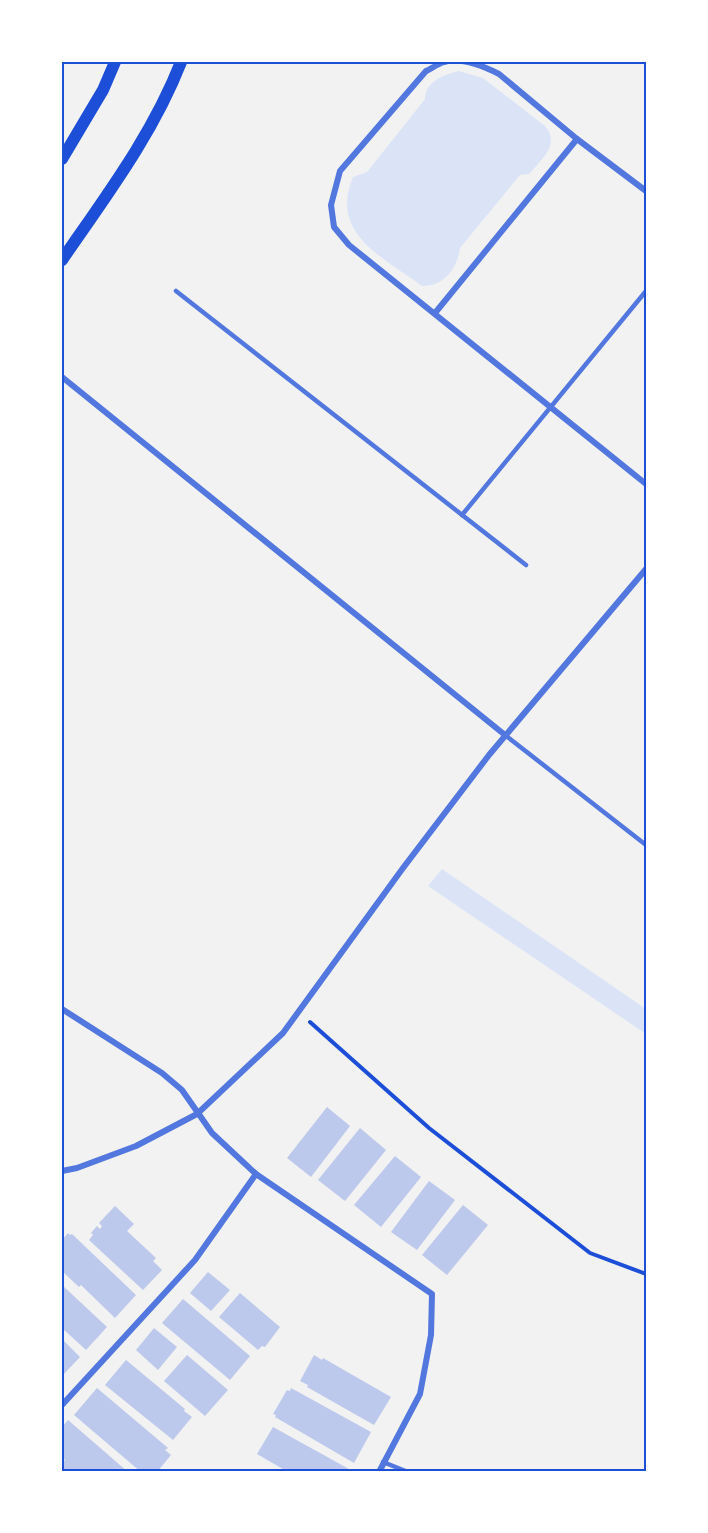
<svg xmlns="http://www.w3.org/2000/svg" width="708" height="1533" font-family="'Archivo Narrow',sans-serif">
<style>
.green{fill:#dbe4f7}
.building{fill:#bdc9ec}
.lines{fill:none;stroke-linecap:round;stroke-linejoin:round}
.path{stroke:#1d4ed8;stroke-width:4}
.service{stroke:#5277de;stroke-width:4.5}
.minor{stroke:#5277de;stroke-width:6}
.secondary{stroke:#1d4ed8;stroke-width:12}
.neatline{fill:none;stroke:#1d4ed8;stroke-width:2}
</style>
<rect width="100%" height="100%" fill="#f2f2f2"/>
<g class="green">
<path d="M 459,71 L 483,78 L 545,126 C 561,144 541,160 529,174 L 520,175 L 460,248 C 458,267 444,287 422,286 C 383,257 329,234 353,177 L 367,172 L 425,99 C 426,81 443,75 459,71 Z"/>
<polygon points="442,869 646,1009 646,1034 428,886"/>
</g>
<g class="building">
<polygon points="327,1107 350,1126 311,1177 287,1158"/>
<polygon points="360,1128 386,1150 345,1201 318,1180"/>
<polygon points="395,1156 421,1177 381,1227 354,1205"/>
<polygon points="429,1181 455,1200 417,1250 391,1232"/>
<polygon points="463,1205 488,1225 447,1275 422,1255"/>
<polygon points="115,1206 134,1224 127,1231 156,1258 153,1261 162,1270 143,1290 89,1240 93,1235 91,1233 97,1226 100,1229 102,1226 99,1223"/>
<polygon points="68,1233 70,1235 72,1234 136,1295 115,1318 81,1285 79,1287 62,1271 62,1240"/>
<polygon points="208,1272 230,1290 211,1311 190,1293"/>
<polygon points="62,1285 107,1327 86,1350 62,1328"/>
<polygon points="240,1293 280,1327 265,1347 262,1346 258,1350 219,1317"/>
<polygon points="183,1299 250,1356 230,1380 162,1323"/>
<polygon points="154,1328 177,1347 158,1370 136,1350"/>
<polygon points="62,1339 80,1357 62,1376"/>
<polygon points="187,1355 228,1390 205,1416 164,1381"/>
<polygon points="314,1355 322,1360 323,1358 391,1397 374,1425 307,1387 308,1385 300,1381"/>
<polygon points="126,1360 185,1409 184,1411 192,1417 173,1440 105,1385"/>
<polygon points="97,1388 168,1448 165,1450 171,1455 157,1472 141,1472 74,1415"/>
<polygon points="291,1388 371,1432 354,1463 275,1417 276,1415 273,1414 287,1390 290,1391"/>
<polygon points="68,1420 128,1472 65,1472 62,1468 62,1465 65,1460 62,1457 62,1427"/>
<polygon points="273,1427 349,1469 348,1472 288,1472 257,1454"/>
</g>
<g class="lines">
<polyline class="path" points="310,1022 429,1128 590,1253 646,1274"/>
<g class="service">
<polyline points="176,291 526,565"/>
<polyline points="462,515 646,291"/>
<polyline points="505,735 646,845"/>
<polyline points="383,1462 408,1472"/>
</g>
<g class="minor">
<path d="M 646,191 L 577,139 L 499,74 C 483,66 461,57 444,62 C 438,64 432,68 426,71 L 340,171 L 331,205 L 334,227 L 349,245 L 646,484"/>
<polyline points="435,313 577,139"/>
<polyline points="62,377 505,735"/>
<polyline points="62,1009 162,1073 182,1090 212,1133 256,1174 432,1294 431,1335 420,1394 379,1472"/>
<polyline points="62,1171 77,1168 136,1146 197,1114 283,1033 403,868 489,755 646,569"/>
<polyline points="62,1405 195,1260 256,1174"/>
</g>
<g class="secondary">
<polyline points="62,159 103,90 115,62"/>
<path d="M 62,260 C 106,196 153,134 181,62"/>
</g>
</g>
<rect width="708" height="1533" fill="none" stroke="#ffffff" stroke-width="126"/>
<rect x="63" y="63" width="582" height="1407" class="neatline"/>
</svg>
